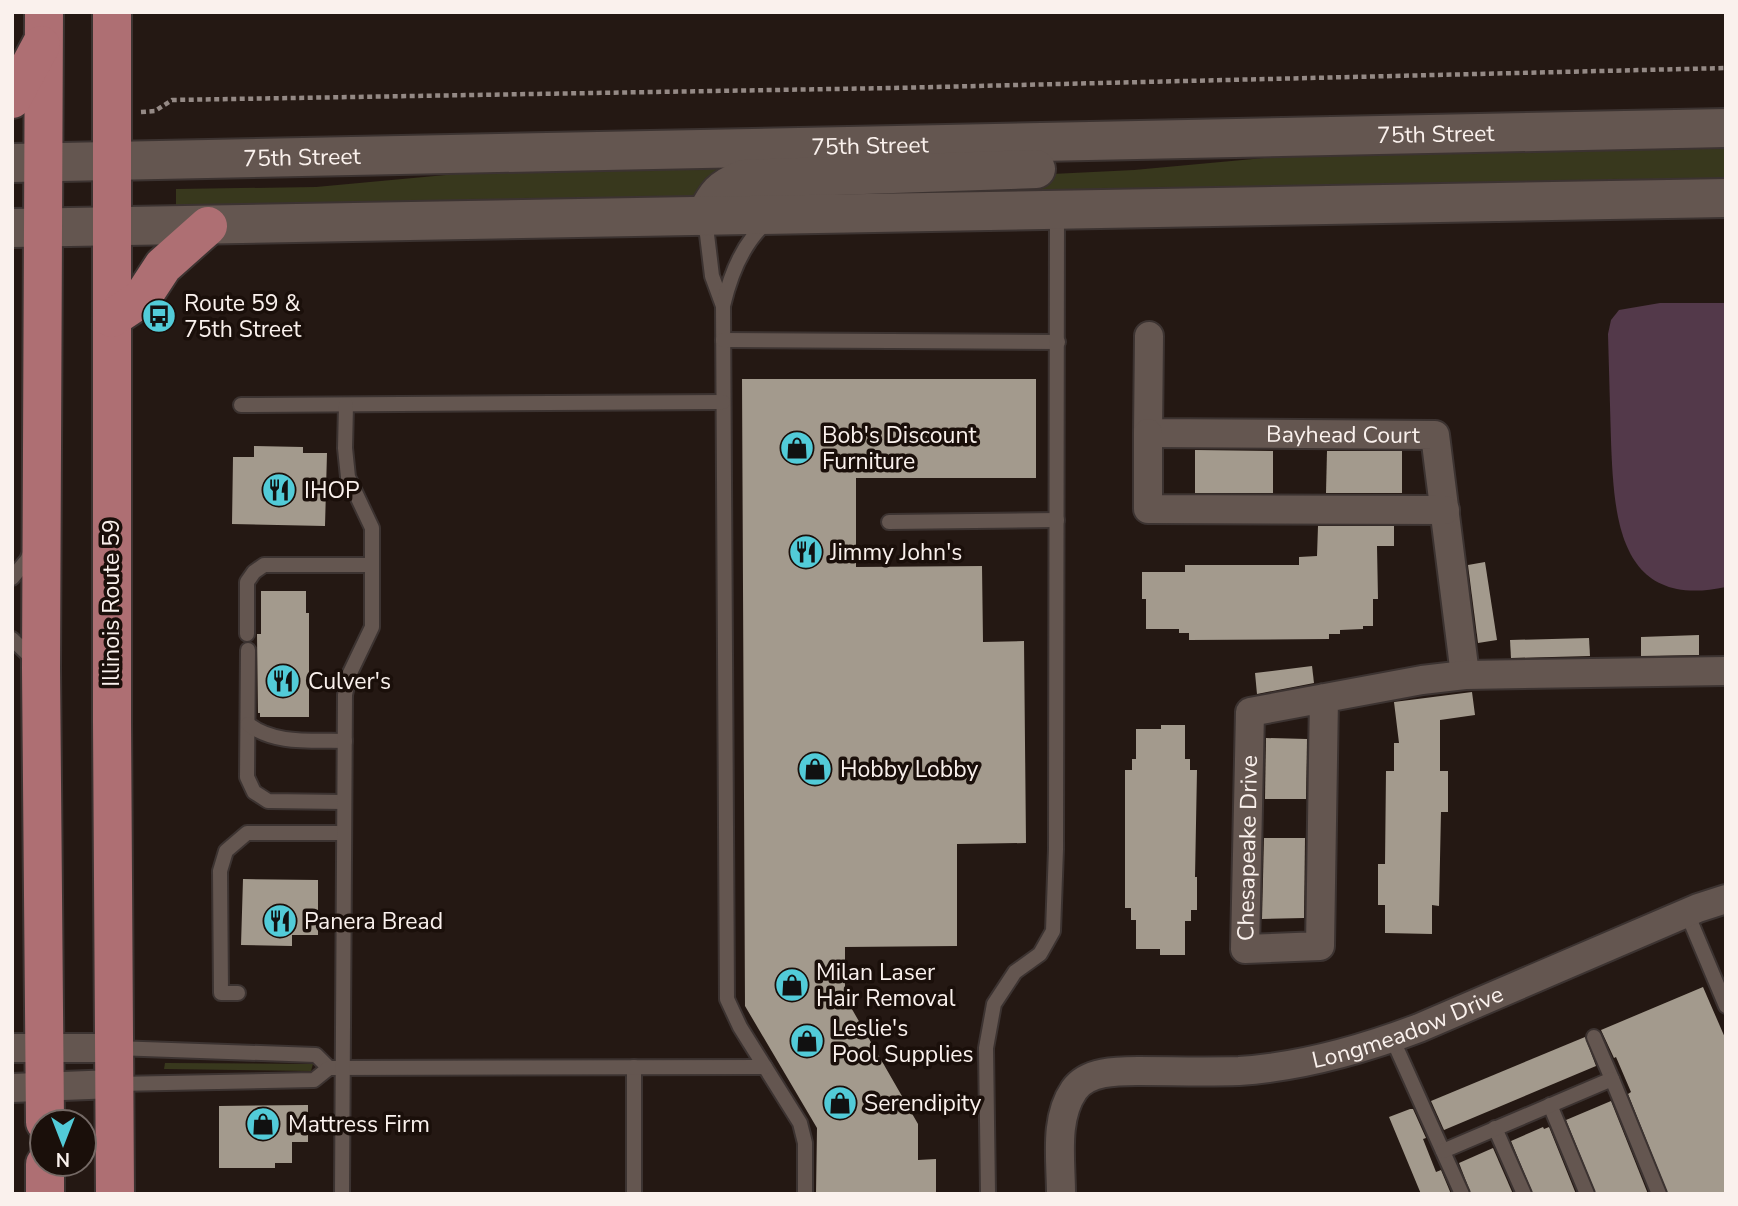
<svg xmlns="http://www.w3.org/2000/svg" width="1738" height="1206" font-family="'Nunito Sans',sans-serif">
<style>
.green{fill:#38381d}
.water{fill:#53394a}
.building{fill:#a39a8d}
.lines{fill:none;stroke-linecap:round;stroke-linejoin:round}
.service-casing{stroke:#3c3331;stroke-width:18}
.minor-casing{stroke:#3c3331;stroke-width:32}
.secondary-casing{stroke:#3c3331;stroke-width:42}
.primary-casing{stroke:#3c3331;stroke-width:42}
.path{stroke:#948985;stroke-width:4.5;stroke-dasharray:5 3.5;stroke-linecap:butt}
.service{stroke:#645650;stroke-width:14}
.minor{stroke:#645650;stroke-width:28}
.secondary{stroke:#645650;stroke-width:38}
.primary{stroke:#ae6f73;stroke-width:38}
.labels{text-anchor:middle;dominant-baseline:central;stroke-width:7;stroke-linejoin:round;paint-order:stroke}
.street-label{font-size:23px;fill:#faf1ed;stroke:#1a0f0a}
.poi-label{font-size:23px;fill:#faf1ed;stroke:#1a0f0a;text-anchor:start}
</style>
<rect width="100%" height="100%" fill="#241813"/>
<g class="green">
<polygon points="1726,141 1726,184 744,205 741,189 1134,170 1373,148"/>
<polygon points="790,163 700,204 176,207 176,189 316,187 531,167"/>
<polygon points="165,1063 313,1064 311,1071 164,1069"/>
</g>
<path class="water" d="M 1660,303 L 1726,303 L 1726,587 C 1619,610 1614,519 1611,441 C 1610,406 1609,370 1608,334 L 1611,320 L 1619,310 Z"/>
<g class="building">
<polygon points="742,379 1036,379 1036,478 856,478 856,567 982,566 983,642 1024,641 1026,843 957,844 957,946 845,947 845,997 918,1124 918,1160 936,1159 936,1194 816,1194 817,1128 745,1006"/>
<polygon points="254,446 303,447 303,453 327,453 325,526 232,524 233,457 254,457"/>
<polygon points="1195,450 1273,451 1273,493 1195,493"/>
<polygon points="1327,451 1402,451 1402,493 1326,493"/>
<polygon points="1318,526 1394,526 1394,546 1377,546 1378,599 1373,599 1373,626 1363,626 1363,629 1340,630 1340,634 1329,634 1329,639 1189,640 1189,633 1179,633 1179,629 1146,629 1146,599 1142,599 1142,572 1185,572 1185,565 1299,565 1299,557 1317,556"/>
<polygon points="1485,562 1497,640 1478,643 1468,565"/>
<polygon points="261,591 306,591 306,613 309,613 309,717 260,717 260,713 258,713 257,634 261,634"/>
<polygon points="1699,635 1699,655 1641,656 1641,637"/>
<polygon points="1589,638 1590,656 1511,658 1510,640"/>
<polygon points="1312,666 1314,683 1257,694 1255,673"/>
<polygon points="1472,692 1475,715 1440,720 1440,771 1448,771 1448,812 1441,812 1439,906 1432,905 1432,934 1385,933 1385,905 1378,905 1378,864 1385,864 1386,771 1394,771 1394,743 1399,743 1394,702"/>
<polygon points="1161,725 1185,725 1185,759 1190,759 1190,770 1197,770 1195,877 1197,877 1197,910 1191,910 1191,921 1185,921 1185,955 1160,955 1160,949 1136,949 1136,920 1131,920 1131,908 1125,908 1125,770 1132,770 1132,759 1136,759 1136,729 1161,729"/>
<polygon points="1266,738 1307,739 1306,799 1265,799"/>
<polygon points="1264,838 1305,838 1304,918 1262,919"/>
<polygon points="243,879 318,880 318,935 292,935 292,946 241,945"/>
<polygon points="1703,987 1726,1040 1726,1194 1668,1194 1628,1094 1631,1092 1616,1057 1614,1058 1601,1030"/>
<polygon points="1585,1037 1596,1066 1444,1130 1431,1101"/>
<polygon points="1611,1101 1648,1194 1596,1194 1566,1120"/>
<polygon points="308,1105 308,1142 292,1142 292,1163 275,1163 275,1168 219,1168 219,1106"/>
<polygon points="1410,1109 1413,1109 1426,1138 1423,1139 1436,1172 1441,1170 1451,1194 1421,1194 1389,1117"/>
<polygon points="1543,1127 1544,1129 1549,1127 1576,1194 1533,1194 1511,1141"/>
<polygon points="1493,1148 1513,1194 1471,1194 1459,1163"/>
</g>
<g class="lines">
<g class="service-casing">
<g id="service">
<polyline points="705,218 712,276 723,306"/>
<path d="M 768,221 C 743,242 730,276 723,306 L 727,999 L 740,1027 L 800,1123 L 805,1143 L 805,1194"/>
<polyline points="723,340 1058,342"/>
<polyline points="241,405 723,402"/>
<polyline points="889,522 1057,520"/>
<polyline points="12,578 27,560 31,551"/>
<polyline points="247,634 247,582 254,572 264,565 372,565"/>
<polyline points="12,639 34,660"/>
<polyline points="248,650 247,777 254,792 268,801 344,802"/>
<path d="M 248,724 C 274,745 313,740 345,741"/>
<polyline points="1687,913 1726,1006"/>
<polyline points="238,993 221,993 220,871 226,851 247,833 344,833"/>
<polyline points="1594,1037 1612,1079"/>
<polyline points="1392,1038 1462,1194"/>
<polyline points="115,1048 316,1055 329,1068"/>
<polyline points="634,1067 634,1194"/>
<polyline points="116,1084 314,1080 329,1068 765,1067"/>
<polyline points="1550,1105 1587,1194"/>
<polyline points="1495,1128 1524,1194"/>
<polyline points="1443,1151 1612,1079 1659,1194"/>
<polyline points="342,1194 345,695 349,675 372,627 372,528 348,477 345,448 346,405"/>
<polyline points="988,1194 986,1048 994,1004 1015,972 1040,954 1053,931 1056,849 1057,212"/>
</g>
</g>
<g class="minor-casing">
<g id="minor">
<path id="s1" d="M 1149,336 L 1148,433 L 1435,435 L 1465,675"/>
<polyline points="1148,433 1148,509 1445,510"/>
<path id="s2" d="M 1324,698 L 1320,946 L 1245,949 L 1250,712 L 1422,680 L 1465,675 L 1726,671"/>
<polyline points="12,1048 114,1048"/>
<polyline points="12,1088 114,1084"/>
<path id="s3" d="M 1061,1194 C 1061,1160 1054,1119 1074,1090 C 1087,1071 1117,1071 1138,1071 C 1171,1071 1205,1072 1239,1071 C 1301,1067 1361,1050 1419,1028 L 1698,908 L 1726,899"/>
</g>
</g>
<g class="secondary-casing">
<g id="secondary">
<path id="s4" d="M 12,163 L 1726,128"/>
<path d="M 705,217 C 716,195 721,188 744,179 L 1036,169"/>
<polyline points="12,228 1726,198"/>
</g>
</g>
<g class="primary-casing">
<g id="primary">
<polyline points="44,12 41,668 45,1122"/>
<polyline points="112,12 112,722 115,1194"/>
<polyline points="12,99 41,45"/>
<polyline points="112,318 142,298 163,266 208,226"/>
<polyline points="45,1164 45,1194"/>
</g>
</g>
<polyline class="path" points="141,112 155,111 172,100 893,88 1726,68"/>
<use href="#service" class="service"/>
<use href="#minor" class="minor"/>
<use href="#secondary" class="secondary"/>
<use href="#primary" class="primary"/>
</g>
<defs>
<g id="bus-disc" transform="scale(1.75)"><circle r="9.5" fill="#52cbd8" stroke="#1a0f0a"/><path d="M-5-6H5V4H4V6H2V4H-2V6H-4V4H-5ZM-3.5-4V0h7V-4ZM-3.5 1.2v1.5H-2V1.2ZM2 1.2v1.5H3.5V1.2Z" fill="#111"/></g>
<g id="shop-disc" transform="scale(1.75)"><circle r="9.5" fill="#52cbd8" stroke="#1a0f0a"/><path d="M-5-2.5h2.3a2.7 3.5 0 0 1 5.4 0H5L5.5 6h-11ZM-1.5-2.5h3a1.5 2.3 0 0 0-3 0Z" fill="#111"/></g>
<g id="restaurant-disc" transform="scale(1.75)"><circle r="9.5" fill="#52cbd8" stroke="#1a0f0a"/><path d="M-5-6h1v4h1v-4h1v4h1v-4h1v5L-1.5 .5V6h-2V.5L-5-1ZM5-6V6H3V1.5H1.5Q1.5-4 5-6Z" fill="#111"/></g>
</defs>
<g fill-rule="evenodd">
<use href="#bus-disc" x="159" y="316"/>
<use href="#shop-disc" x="797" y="448"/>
<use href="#restaurant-disc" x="279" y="490"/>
<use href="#restaurant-disc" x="806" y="552"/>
<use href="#restaurant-disc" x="283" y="681"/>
<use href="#shop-disc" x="815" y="769"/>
<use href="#restaurant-disc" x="280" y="921"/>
<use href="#shop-disc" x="792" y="985"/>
<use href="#shop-disc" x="807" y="1041"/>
<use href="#shop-disc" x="840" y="1103"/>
<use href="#shop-disc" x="263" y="1124"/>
</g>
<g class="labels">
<g class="street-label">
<text stroke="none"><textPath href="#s4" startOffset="1424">75th Street</textPath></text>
<text stroke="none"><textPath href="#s4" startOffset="858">75th Street</textPath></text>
<text stroke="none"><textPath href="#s4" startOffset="290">75th Street</textPath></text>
<text stroke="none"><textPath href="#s1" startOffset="292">Bayhead Court</textPath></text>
<text transform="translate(111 603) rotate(-90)">Illinois Route 59</text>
<text stroke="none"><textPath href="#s2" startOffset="424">Chesapeake Drive</textPath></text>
<text stroke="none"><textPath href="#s3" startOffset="452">Longmeadow Drive</textPath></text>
</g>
<g class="poi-label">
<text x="184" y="303">Route 59 &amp;<tspan x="184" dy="26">75th Street</tspan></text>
<text x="822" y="435">Bob's Discount<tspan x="822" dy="26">Furniture</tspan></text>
<text x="304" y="490">IHOP</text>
<text x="830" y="552">Jimmy John's</text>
<text x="308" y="681">Culver's</text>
<text x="840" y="769">Hobby Lobby</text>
<text x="304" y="921">Panera Bread</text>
<text x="816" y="972">Milan Laser<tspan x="816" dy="26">Hair Removal</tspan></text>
<text x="832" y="1028">Leslie's<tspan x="832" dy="26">Pool Supplies</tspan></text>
<text x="864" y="1103">Serendipity</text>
<text x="288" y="1124">Mattress Firm</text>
</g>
</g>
<rect width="1738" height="1206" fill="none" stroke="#faf1ed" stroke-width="28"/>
<g transform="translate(63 1143) rotate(180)"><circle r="33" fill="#1a0f0a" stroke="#746965" stroke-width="2"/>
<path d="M0-5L12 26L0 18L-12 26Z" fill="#52cbd8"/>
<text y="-10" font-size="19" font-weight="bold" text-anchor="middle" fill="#faf1ed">N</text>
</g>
</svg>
